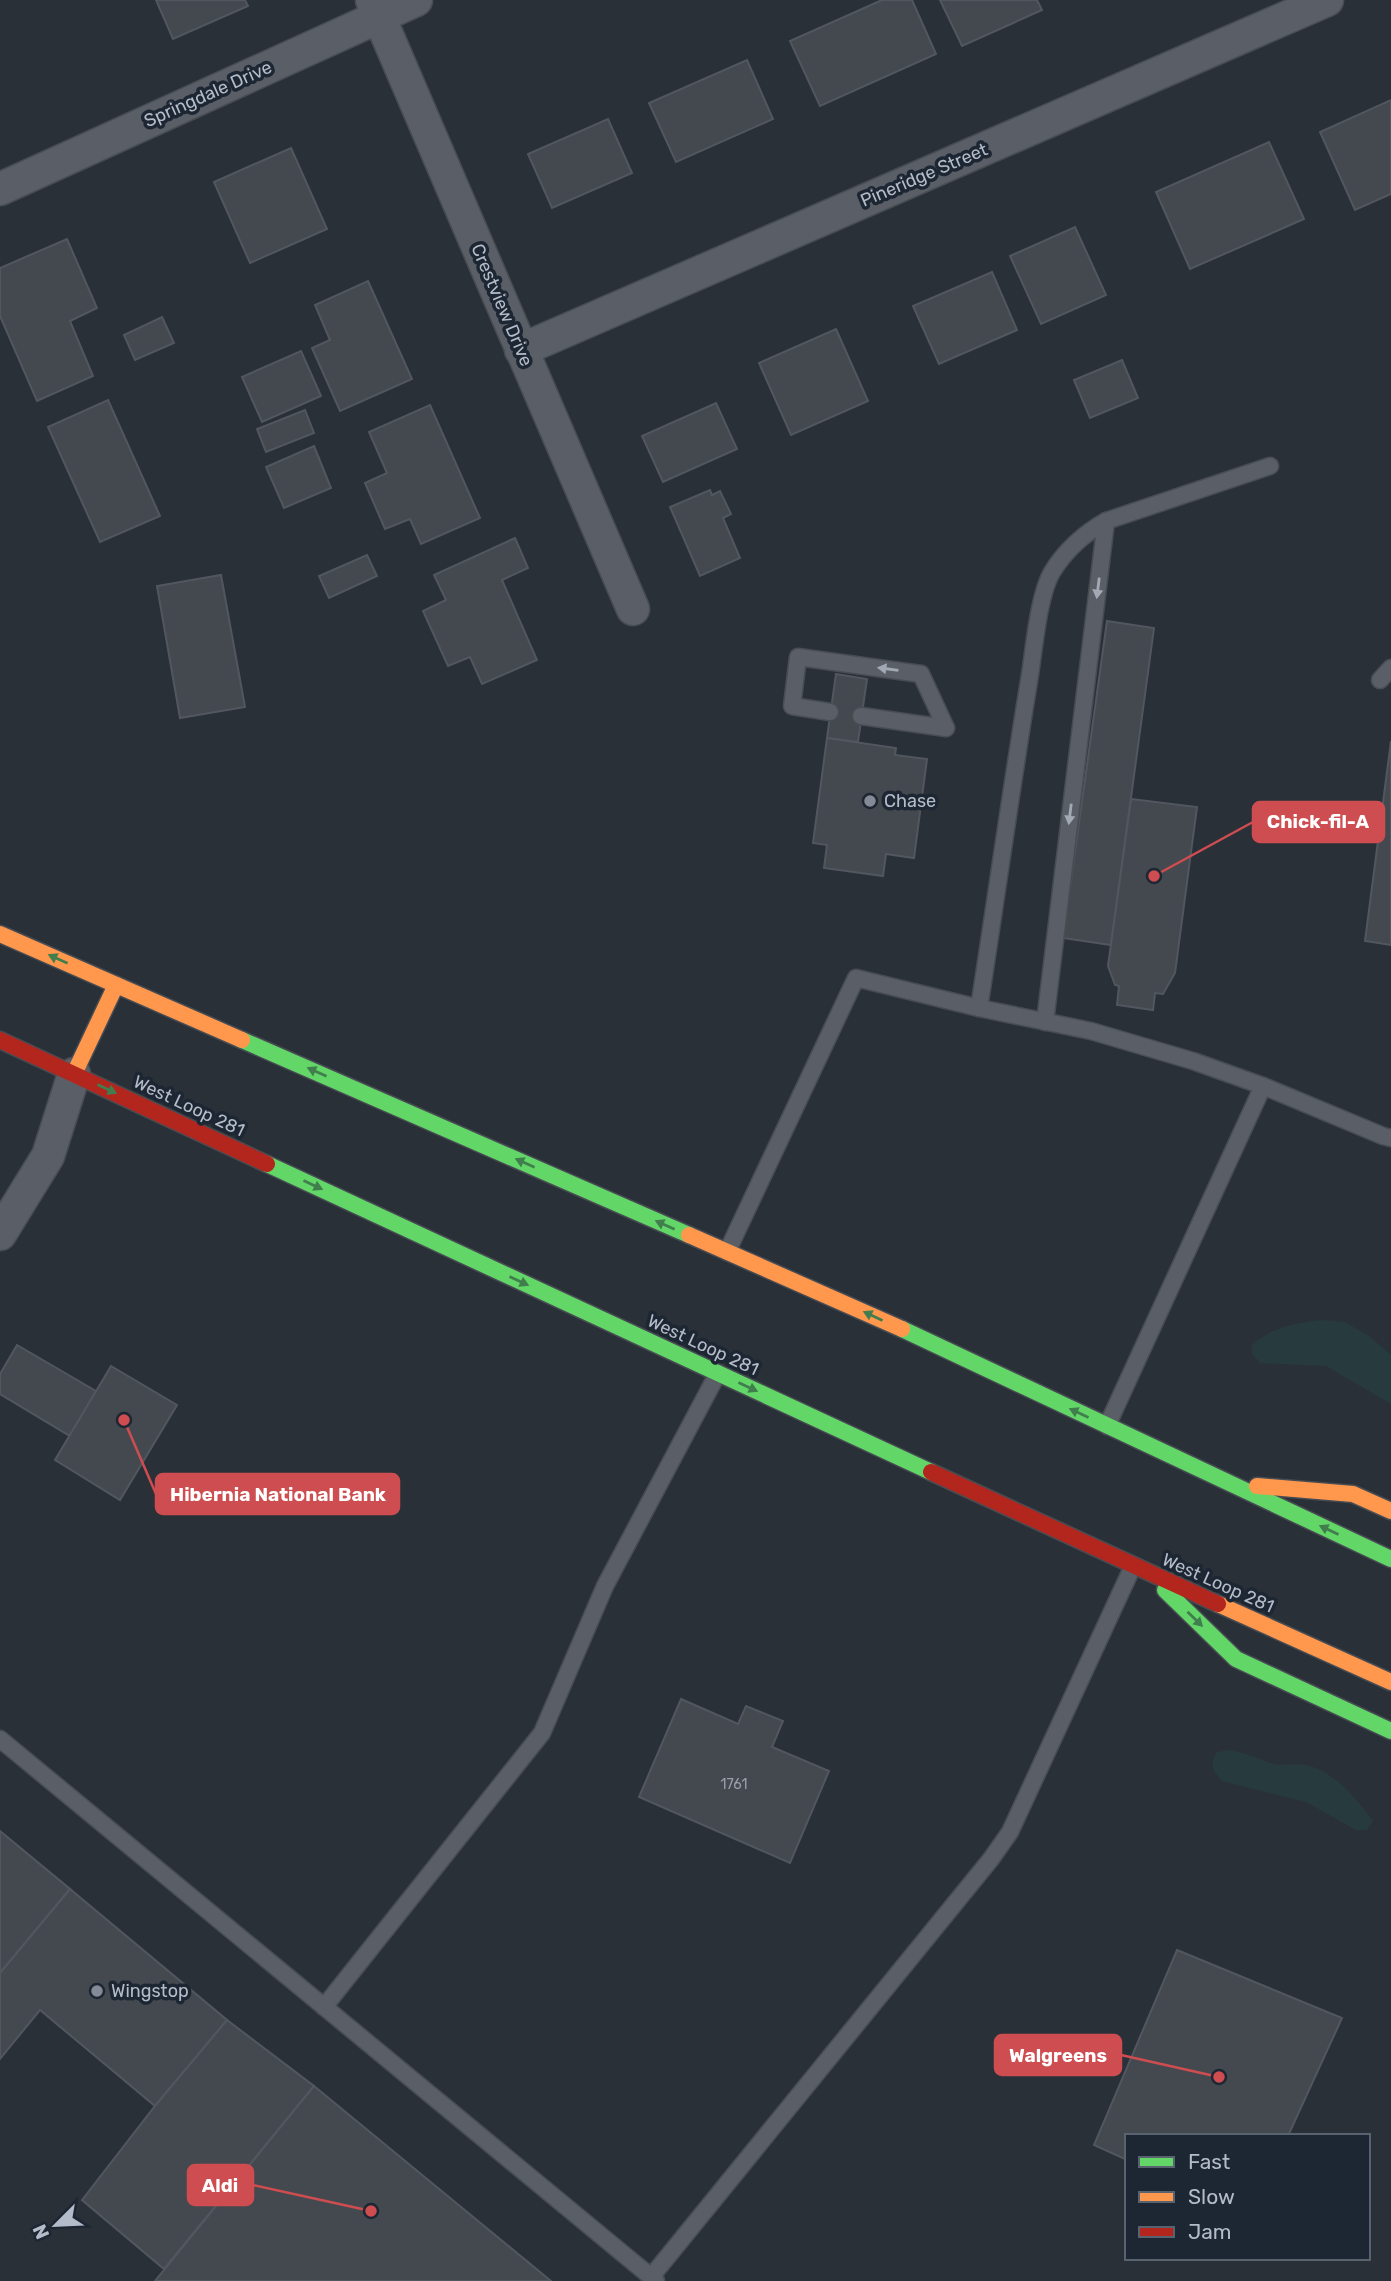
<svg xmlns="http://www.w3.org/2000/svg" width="1391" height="2281" font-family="Rubik,sans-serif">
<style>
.green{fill:#273a3e}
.building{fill:#444950;stroke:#52575f;stroke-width:2}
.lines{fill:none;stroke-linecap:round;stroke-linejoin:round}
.lane-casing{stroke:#484c53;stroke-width:19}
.street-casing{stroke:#484c53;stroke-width:35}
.fast-casing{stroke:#474c53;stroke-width:19}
.slow-casing{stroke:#474c53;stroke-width:19}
.jam-casing{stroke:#474c53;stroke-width:19}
.lane{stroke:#5a5e66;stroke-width:16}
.street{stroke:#5a5e66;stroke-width:32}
.fast{stroke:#63d668;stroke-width:16}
.slow{stroke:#ff974d;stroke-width:16}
.jam{stroke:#b3261e;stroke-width:16}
.oneway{fill:#a2a9b5}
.oneway2{fill:#407e4e}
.poi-dot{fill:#848b96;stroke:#1d2633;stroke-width:2.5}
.labels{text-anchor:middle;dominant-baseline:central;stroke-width:7;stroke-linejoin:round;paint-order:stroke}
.number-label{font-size:14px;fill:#989fab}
.street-label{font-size:18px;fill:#b4bcc9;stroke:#1d2633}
.poi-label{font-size:18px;fill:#b4bcc9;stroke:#1d2633;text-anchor:start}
.leader{fill:none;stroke:#ce4d50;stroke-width:2.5}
.callout-dot{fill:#ce4d50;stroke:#1d2633;stroke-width:2.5}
.callout{fill:#ce4d50;stroke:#ce4d50;stroke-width:2.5}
.callout-label{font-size:19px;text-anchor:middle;font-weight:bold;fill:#fff}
</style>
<rect width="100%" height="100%" fill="#2a3038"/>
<g class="green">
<path d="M 1322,1320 L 1345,1322 L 1369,1336 L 1391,1355 L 1391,1404 L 1326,1366 L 1260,1363 L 1252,1354 L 1252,1345 C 1272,1327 1296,1323 1322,1320 Z"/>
<path d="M 1231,1750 C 1245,1753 1259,1759 1273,1764 C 1283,1766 1296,1763 1306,1765 C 1335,1772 1356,1798 1373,1821 L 1367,1830 L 1356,1830 L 1306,1802 L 1222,1781 L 1214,1771 L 1212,1762 L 1217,1752 Z"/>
</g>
<g class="building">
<polygon points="156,0 245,0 248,6 173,39"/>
<polygon points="882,0 912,0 936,54 820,106 790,41"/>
<polygon points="940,0 1037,0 1042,10 962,46"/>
<polygon points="747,60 773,119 676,162 649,103"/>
<polygon points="1391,100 1391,194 1355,210 1320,132"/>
<polygon points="608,119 632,173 552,208 528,154"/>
<polygon points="1269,142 1304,219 1190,269 1156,192"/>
<polygon points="291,148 327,229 250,263 214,182"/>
<polygon points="1075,227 1106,295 1041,324 1010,256"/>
<polygon points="67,239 97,308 70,321 93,376 37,401 0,316 0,268"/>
<polygon points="992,272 1017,330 939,364 913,306"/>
<polygon points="368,281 412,379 340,411 312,348 330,340 315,305"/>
<polygon points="162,317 174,343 135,360 124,335"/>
<polygon points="836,329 868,401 791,435 759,363"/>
<polygon points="301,351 321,396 262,422 242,377"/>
<polygon points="1122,360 1138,398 1090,418 1074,380"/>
<polygon points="108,400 160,516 100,542 48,427"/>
<polygon points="716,403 737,449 663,482 642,436"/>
<polygon points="430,405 480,518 421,544 410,519 385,529 365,483 387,473 369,432"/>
<polygon points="305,410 314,433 266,452 257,429"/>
<polygon points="314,446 331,488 284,508 266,467"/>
<polygon points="710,490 712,495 720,491 731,514 723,518 740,558 700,576 670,507"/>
<polygon points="515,538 528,568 502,580 537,660 482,684 470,657 448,666 423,611 446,600 434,575"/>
<polygon points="367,555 377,576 329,598 319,576"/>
<polygon points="221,575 245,707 180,718 157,586"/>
<polygon points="1107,621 1154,628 1111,945 1063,938"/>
<polygon points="836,674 867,679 858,742 827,738"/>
<polygon points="827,738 896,748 895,755 927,759 914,858 886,854 883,876 824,868 827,845 813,843"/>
<polygon points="1391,741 1391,945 1365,941"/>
<polygon points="1131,799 1197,807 1175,973 1163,994 1155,993 1153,1010 1117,1005 1119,986 1115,985 1108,966"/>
<polygon points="17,1345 96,1391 70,1436 0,1394 0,1374"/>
<polygon points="111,1366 177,1405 120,1500 55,1460"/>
<polygon points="681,1699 738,1724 746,1706 783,1721 772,1747 829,1771 790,1863 639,1797"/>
<polygon points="0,1831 70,1889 0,1973"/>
<polygon points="70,1889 227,2020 155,2106 40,2010 0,2059 0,1973"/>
<polygon points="1177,1950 1342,2018 1288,2136 1127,2136 1127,2160 1094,2145"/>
<polygon points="227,2020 314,2086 164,2269 82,2200 155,2106"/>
<polygon points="314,2086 551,2281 155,2281"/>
</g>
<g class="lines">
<g class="lane-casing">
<g id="lane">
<polyline points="1380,680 1391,668"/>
<polyline points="830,712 792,706 798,657 921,674 946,728"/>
<polyline points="861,716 946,728"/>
<path d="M 979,1008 C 996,899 1011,790 1029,681 C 1034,652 1038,596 1052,572 C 1065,551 1085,533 1106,521 L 1270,466"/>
<polyline points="1045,1022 1106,521"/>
<polyline points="727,1252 856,978 979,1008 1091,1031 1193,1061 1263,1086 1383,1136 1391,1138"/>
<polyline points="1107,1426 1263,1086"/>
<polyline points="0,1739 656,2281"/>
<polyline points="324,2007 542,1733 605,1586 718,1373"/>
<polyline points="651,2277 991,1859 1010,1832 1133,1566"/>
</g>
</g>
<g class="street-casing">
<g id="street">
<polyline points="372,0 633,609"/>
<polyline points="0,189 416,0"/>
<polyline points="521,350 1327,0"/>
<polyline points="0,1234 48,1156 74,1074"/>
</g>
</g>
<g class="fast-casing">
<g id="fast">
<polyline points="242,1040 689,1235"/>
<polyline points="267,1164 931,1472"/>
<polyline points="902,1329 1391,1559"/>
<polyline points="1165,1590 1236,1659 1391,1731"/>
</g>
</g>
<g class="slow-casing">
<g id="slow">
<polyline points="0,934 242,1040"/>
<polyline points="74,1074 116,985"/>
<polyline points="689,1235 902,1329"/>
<polyline points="1257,1486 1353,1494 1391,1511"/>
<polyline points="1218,1604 1391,1682"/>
</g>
</g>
<g class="jam-casing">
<g id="jam">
<polyline points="0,1040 267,1164"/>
<polyline points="931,1472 1218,1604"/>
</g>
</g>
<use href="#lane" class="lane"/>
<use href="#street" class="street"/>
<use href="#fast" class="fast"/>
<use href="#slow" class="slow"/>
<use href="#jam" class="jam"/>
</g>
<defs><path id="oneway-solid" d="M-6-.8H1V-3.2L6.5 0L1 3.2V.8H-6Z" transform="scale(1.75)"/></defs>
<g class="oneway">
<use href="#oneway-solid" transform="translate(1098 588) rotate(97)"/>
<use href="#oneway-solid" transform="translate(888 669) rotate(-172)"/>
<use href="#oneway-solid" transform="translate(1070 814) rotate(97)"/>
</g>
<g class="oneway2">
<use href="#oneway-solid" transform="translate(58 959) rotate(-156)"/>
<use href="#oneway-solid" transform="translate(317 1072) rotate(-156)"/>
<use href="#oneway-solid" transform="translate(107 1089) rotate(25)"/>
<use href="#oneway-solid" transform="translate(525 1163) rotate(-156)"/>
<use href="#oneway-solid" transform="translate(313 1185) rotate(25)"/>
<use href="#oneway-solid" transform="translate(665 1225) rotate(-156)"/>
<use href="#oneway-solid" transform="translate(519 1281) rotate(25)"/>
<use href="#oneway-solid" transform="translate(873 1316) rotate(-155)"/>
<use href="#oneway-solid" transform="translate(748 1387) rotate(25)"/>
<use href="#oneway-solid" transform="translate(1079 1413) rotate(-155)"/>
<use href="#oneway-solid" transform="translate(1329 1530) rotate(-155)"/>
<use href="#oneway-solid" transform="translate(1195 1619) rotate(44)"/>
</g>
<g class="poi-dot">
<circle cx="870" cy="801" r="7"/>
<circle cx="97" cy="1991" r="7"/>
</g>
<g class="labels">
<g class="number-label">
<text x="734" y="1784">1761</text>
</g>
<g class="street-label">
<text transform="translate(208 94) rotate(-24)">Springdale Drive</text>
<text transform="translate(924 175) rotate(-23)">Pineridge Street</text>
<text transform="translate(502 305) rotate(67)">Crestview Drive</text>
<text transform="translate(189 1106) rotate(25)">West Loop 281</text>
<text transform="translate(703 1345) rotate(25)">West Loop 281</text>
<text transform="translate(1218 1583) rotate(24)">West Loop 281</text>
</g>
<g class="poi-label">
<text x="884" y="801">Chase</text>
<text x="111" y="1991">Wingstop</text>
</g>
</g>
<path class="leader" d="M1154 876L1253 822M124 1420L156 1494M1219 2077L1121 2055M371 2211L253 2185"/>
<g class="callout-dot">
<circle cx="1154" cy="876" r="7"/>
<circle cx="124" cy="1420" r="7"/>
<circle cx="1219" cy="2077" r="7"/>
<circle cx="371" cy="2211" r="7"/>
</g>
<g class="callout">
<rect x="1253" y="802" width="131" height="40" rx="7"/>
<rect x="156" y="1474" width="243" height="40" rx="7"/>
<rect x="995" y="2035" width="126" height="40" rx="7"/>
<rect x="188" y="2165" width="65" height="40" rx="7"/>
</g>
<g class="callout-label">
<text x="1318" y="828">Chick-fil-A</text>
<text x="278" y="1501">Hibernia National Bank</text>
<text x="1058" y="2062">Walgreens</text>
<text x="220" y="2192">Aldi</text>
</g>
<rect x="1125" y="2134" width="245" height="126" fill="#1d2633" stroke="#59626f" stroke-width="2"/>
<rect x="1139" y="2157" width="35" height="10" fill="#63d668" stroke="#59626f" stroke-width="2"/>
<text x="1188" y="2169" font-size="21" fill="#b4bcc9">Fast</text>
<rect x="1139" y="2192" width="35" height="10" fill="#ff974d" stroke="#59626f" stroke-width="2"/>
<text x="1188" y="2204" font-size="21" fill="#b4bcc9">Slow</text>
<rect x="1139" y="2227" width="35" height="10" fill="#b3261e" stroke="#59626f" stroke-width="2"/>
<text x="1188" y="2239" font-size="21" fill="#b4bcc9">Jam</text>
<g transform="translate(56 2225) rotate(246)" stroke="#1d2633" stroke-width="5" paint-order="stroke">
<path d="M0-5L12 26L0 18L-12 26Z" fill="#b4bcc9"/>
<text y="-10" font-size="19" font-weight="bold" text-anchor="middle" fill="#b4bcc9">N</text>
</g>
</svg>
